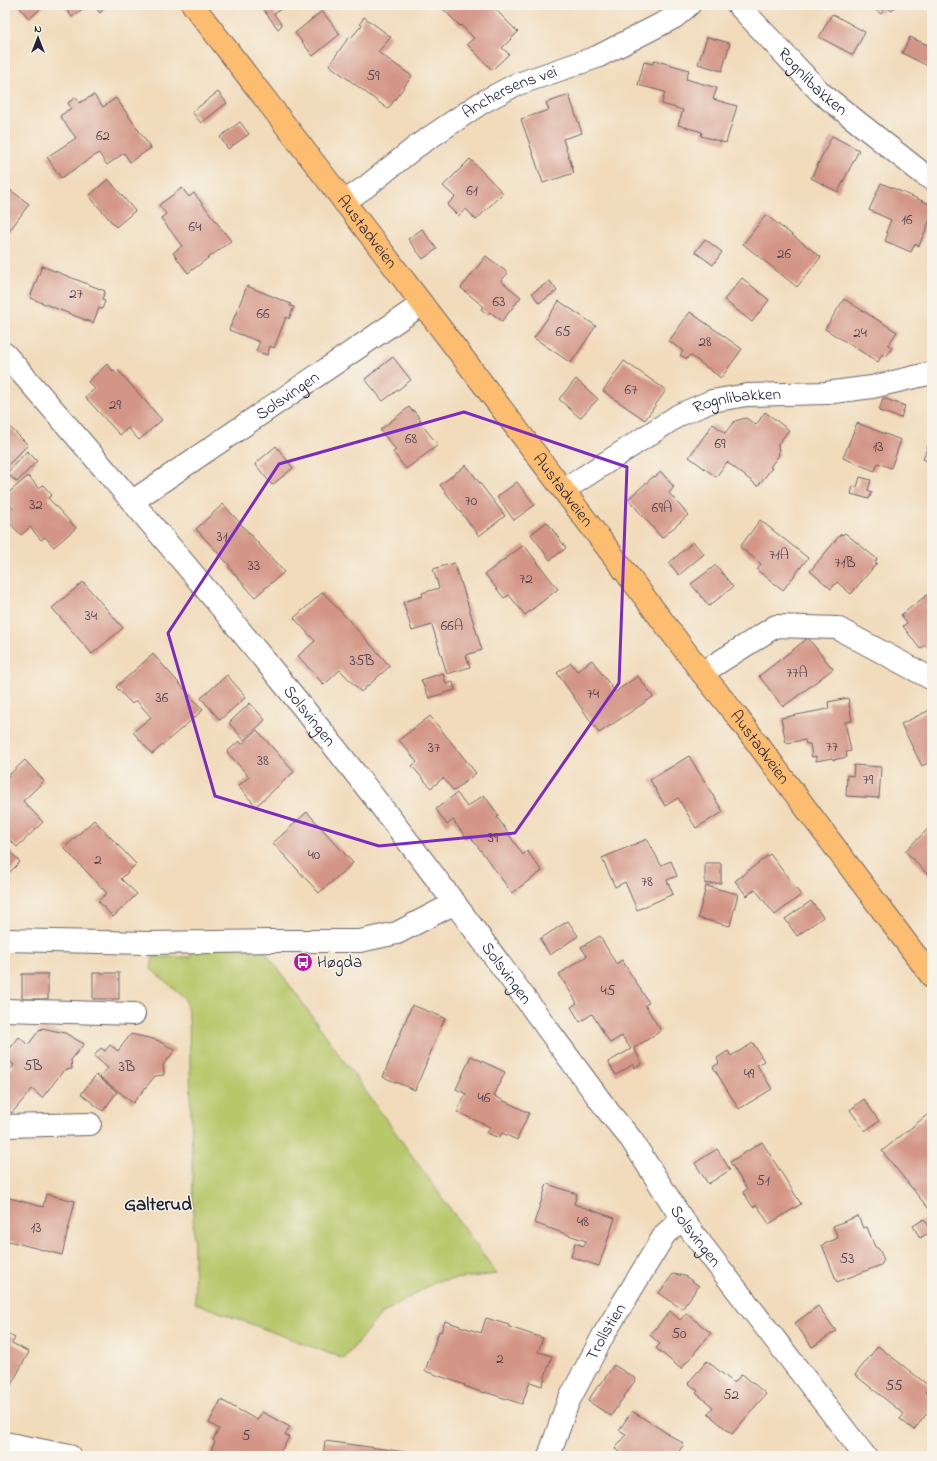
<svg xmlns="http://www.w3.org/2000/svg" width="937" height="1461" font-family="'Indie Flower',sans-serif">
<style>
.green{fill:#b7c76a;stroke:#6c7452}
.building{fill:#d39586}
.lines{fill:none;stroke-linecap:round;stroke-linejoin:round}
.minor-casing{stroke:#6a6368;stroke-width:24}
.major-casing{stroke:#6a6368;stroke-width:24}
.minor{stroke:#fff;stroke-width:22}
.major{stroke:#fcbd6f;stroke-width:22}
.marked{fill:none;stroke:#7b2cbf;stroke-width:3;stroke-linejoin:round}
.labels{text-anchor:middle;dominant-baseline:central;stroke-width:3;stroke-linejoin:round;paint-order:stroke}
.number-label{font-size:15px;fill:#4e3f4e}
.street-label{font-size:17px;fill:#22223b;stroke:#f7f3e8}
.poi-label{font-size:17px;fill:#22223b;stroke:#f7f3e8;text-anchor:start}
.quarter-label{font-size:19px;font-weight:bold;fill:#22223b;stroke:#f7f3e8}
</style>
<rect width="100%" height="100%" fill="#f7f3e8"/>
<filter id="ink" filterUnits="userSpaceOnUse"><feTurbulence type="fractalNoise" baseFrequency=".025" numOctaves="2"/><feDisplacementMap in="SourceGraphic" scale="8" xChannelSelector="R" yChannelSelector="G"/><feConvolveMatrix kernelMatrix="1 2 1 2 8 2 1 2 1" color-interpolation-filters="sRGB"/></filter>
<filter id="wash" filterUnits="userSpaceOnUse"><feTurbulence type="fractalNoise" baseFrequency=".012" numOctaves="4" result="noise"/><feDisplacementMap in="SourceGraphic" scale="16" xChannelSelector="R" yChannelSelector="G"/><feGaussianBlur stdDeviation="0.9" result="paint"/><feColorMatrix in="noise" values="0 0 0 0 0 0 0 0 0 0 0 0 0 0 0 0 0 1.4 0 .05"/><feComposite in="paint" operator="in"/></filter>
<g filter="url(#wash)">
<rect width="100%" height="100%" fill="#f1dbbb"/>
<polygon class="green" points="258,941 497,1274 437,1281 380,1315 344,1359 195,1303 189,1018 185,998 151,969 153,957 191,957 192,942"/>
<g id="blocks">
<g class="building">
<polygon points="18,5 45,5 29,19"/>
<polygon points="63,5 88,5 72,17"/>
<polygon points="94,5 107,5 100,13"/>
<polygon points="260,5 286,5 274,14 282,25 278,29"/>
<polygon points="439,5 491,5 518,32 502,48 509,54 492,70 467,44 474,38 461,25 460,26"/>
<polygon points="869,5 896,5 892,11 886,7 881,14"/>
<polygon points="322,11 340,34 313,56 295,33"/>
<polygon points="832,14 865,32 853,55 819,37"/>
<polygon points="364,17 391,37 378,52 412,76 388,109 329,65 349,37 351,38 362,25 360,24"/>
<polygon points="707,37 730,43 722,71 698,64"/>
<polygon points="910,37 932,47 932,68 902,53"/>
<polygon points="654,60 689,70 686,79 717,88 713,99 737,106 726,143 701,136 702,132 678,125 683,110 662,104 665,92 638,85 644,62 653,64"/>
<polygon points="218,92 227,103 201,123 192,112"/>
<polygon points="94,95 103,107 116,98 151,148 130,162 124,153 107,165 99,153 61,178 47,157 76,138 60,116 71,108 68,103 76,97 79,103"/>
<polygon points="569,95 582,133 563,139 574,173 543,183 521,119 549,110 546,103"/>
<polygon points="240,122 249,134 228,149 220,137"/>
<polygon points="832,136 859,150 838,192 811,178"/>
<polygon points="470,159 503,193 476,220 466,209 458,216 447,205 455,197 443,186"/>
<polygon points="108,179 135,211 116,227 89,196"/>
<polygon points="881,183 932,205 932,215 919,246 915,244 911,252 885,241 888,233 886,232 891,220 869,210"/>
<polygon points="5,186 29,204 8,233 5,230"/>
<polygon points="182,188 189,197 194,193 231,241 188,273 173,253 182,246 161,218 166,214 159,205"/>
<polygon points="766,215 821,257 797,287 743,244"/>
<polygon points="422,229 437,249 423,259 408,239"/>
<polygon points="705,239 722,252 713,265 695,252"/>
<polygon points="486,256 508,273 501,281 521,297 502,321 490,312 488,315 481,309 483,306 461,288"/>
<polygon points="42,266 105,291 102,300 105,301 102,309 99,308 93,323 30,298"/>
<polygon points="742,278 769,300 752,322 724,300"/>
<polygon points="550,281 557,291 539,303 532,293"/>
<polygon points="247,286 291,304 290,306 294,307 289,319 286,317 274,348 270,346 267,355 256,351 260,342 229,330"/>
<polygon points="844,299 897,332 888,345 892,348 886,357 882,354 878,362 825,329"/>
<polygon points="559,301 596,326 571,363 534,338"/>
<polygon points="690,312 742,349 721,378 690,355 687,359 680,355 683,351 669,341"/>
<polygon points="393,357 411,380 383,401 365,379"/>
<polygon points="624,361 666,390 645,420 603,391"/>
<polygon points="107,364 114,372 117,369 162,420 139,440 128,428 120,435 85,397 95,389 88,382"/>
<polygon points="576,379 598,399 580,418 559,399"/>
<polygon points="883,398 905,406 901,418 879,411"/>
<polygon points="409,407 412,411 413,410 421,420 419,421 438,445 406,469 393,452 396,450 380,430"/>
<polygon points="765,412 789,430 778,444 779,455 770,467 772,468 758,486 727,462 716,477 689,457 713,424 725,433 735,421 746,418 756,425"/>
<polygon points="857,423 901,440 891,468 878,463 875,471 843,458"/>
<polygon points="9,426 28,445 5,468 5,430"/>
<polygon points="930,440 932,441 932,471 929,470 932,463 923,459"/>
<polygon points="276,446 293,468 272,485 255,464"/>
<polygon points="27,451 37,461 17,482 7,473"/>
<polygon points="466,465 505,516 479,536 440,485"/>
<polygon points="661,472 674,487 669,493 688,515 662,538 628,499 654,476 655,477"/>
<polygon points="28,476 39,488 43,485 52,495 48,498 76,528 54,547 45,537 41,540 30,527 21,535 5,518 5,515 13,508 5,499 5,496"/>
<polygon points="860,477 871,480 868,490 872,492 869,499 851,494 853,486 857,487"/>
<polygon points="517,482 535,505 514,520 497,497"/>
<polygon points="223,504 284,572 255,597 229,568 230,566 196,529"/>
<polygon points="760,520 808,558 783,590 757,570 761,564 740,547"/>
<polygon points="547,522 566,548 550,560 531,534"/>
<polygon points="845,533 877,559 875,562 877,563 851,594 837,582 831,589 810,571 841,534 842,535"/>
<polygon points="693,542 704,554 679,575 669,563"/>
<polygon points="524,545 558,589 525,615 509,595 504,598 485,574"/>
<polygon points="454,563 460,582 461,582 482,650 466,655 470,667 447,674 432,625 412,631 403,602 423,596 422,593 439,588 433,569"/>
<polygon points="716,565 733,587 709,606 691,584"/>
<polygon points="83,582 123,628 92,654 52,608"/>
<polygon points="932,591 932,655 925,645 920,649 903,626 907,623 901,615"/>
<polygon points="323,592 390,666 361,692 340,670 324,685 298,656 315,641 294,618"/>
<polygon points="808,638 833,669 783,707 759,676"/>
<polygon points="153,654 203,710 152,754 133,732 151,717 136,700 132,704 116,687"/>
<polygon points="592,660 615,692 638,676 653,697 599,733 557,673 571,663 577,671"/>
<polygon points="443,673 446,684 453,682 455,690 429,698 421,680"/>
<polygon points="227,675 246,697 220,720 201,698"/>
<polygon points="848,698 852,721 845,722 851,751 846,752 847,757 833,760 832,758 816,761 816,756 812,757 810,744 806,744 805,740 786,743 781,718 828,709 829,709 828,702"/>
<polygon points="250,703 265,720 244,740 229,723"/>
<polygon points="932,709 932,766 930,762 922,766 901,724"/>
<polygon points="430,716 476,773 454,791 443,778 431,788 412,766 417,762 399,740"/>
<polygon points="257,730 294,772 256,806 238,786 249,777 227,752 239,741 242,744"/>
<polygon points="689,756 723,812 696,828 678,798 665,806 650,780"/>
<polygon points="25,760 44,781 23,801 43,822 17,847 5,835 5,779"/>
<polygon points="854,765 881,767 879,798 846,796 847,775 853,776"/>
<polygon points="457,793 467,807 484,795 499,816 497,817 523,855 527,851 542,871 512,893 470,836 467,839 453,820 447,825 436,809"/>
<polygon points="307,812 353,863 319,893 273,843"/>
<polygon points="94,820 136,864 121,879 137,894 113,917 98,901 107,893 64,848"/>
<polygon points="930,827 932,829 932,879 905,851"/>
<polygon points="647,839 661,865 671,861 677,876 667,880 673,894 637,910 625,882 615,887 602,858"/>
<polygon points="5,846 20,862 5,877"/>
<polygon points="770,854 801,895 775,915 755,889 747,896 735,881"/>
<polygon points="705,863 721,863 721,883 705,884"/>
<polygon points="706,886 738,894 730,926 698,918"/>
<polygon points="811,901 823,917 797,936 785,919"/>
<polygon points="568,921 578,936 550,955 540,939"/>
<polygon points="600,936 616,964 622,960 649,1003 645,1005 661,1031 634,1048 642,1064 635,1068 634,1065 632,1065 616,1075 608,1062 631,1049 622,1036 610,1043 592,1014 580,1022 571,1007 577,1003 559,974 587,956 581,947"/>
<rect x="93" y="973" width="26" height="26"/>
<rect x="22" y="974" width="26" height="25"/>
<polygon points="412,1005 445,1018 415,1090 383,1077"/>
<polygon points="42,1028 65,1033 84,1044 71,1060 72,1069 64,1070 42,1098 32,1089 12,1113 5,1108 5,1069 8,1072 14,1065 5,1058 5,1055 19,1037 28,1045 40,1029 41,1030"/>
<polygon points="131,1034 157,1040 175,1050 163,1065 164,1075 155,1076 133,1103 100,1077 108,1068 94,1056 101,1048 105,1051 110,1045 118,1051"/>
<polygon points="753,1043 764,1061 757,1065 772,1089 739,1109 713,1067 719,1063 717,1058 728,1051 731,1056"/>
<polygon points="471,1056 505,1072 494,1096 529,1113 517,1140 502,1133 499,1138 487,1133 490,1127 457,1112 466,1094 456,1089"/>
<polygon points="96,1075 117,1092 103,1111 81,1094"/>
<polygon points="864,1099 879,1121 865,1131 850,1110"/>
<polygon points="932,1111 932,1213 882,1151"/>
<polygon points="762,1142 801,1204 769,1224 757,1205 753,1207 743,1192 747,1189 730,1162"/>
<polygon points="717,1149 730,1170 708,1184 695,1163"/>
<polygon points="547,1184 577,1194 574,1204 615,1218 599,1266 571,1257 575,1243 584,1246 586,1241 534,1223"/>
<polygon points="46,1194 75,1201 62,1255 5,1240 5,1200 6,1197 43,1207"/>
<polygon points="858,1216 863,1228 867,1227 875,1247 879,1249 884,1260 881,1265 837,1282 822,1245 838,1238 833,1226"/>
<polygon points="924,1219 932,1231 920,1238 913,1226"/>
<polygon points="673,1274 685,1276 699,1286 682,1309 659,1293"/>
<polygon points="818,1306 836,1331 812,1347 795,1323"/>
<polygon points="670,1311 680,1320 686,1313 711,1333 681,1369 656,1348 660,1344 650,1335"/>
<polygon points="486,1318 509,1325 509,1327 543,1338 538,1352 552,1356 542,1386 530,1382 522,1404 485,1392 484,1393 464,1386 465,1385 425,1371 439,1331 441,1332 445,1321 481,1333"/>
<polygon points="5,1332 15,1338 12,1343 29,1352 9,1389 5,1387"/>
<polygon points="878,1346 929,1386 925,1392 932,1398 930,1403 932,1404 932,1407 914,1430 900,1419 904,1414 855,1375"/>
<polygon points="707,1361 734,1383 742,1374 766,1394 732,1434 708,1414 713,1407 696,1393 698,1391 688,1383"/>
<polygon points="614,1365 636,1379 611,1416 588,1401 599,1384 600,1385"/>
<polygon points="221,1400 257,1420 262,1412 290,1427 285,1435 289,1437 278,1456 213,1456 209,1454 215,1442 213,1440 219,1429 209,1423"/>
<polygon points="632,1411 684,1444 676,1456 626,1456 615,1449 626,1434 619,1430"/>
<polygon points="325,1441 406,1452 406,1456 323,1456"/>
<polygon points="765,1453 774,1456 764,1456"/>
</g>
</g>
</g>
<g filter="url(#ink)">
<use href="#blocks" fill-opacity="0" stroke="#6a6368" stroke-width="1"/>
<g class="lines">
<g class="minor-casing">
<g id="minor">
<path id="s1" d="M 738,5 L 821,93 L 922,173 L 932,179"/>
<path id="s2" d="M 344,202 L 367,186 L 417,146 L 481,103 L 515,85 L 597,57 L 675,17 L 689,5"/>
<path id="s3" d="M 5,354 C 121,487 235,621 344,759 C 436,875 523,996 611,1115 L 631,1139 L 682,1219 L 865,1456"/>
<path id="s4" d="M 564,490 L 679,415 L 712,401 L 747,395 L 826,393 L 872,387 L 932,373"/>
<path id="s5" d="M 133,501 L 422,304"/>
<polyline points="702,673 776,626 837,628 932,679"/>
<polyline points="5,940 149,943 272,941 360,941 397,933 455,903"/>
<polyline points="5,1010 134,1014"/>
<polyline points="5,1126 90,1124"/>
<polyline points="5,1443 70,1456"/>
<path id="s6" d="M 549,1456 L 568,1402 L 604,1334 L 665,1234 L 682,1219"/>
</g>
</g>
<g class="major-casing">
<g id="major">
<path id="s7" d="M 193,5 L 382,251 L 702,673 L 739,719 L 932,977"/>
</g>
</g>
<use href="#minor" class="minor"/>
<use href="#major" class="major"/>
</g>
</g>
<path class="marked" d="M 464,412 L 627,467 L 619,683 L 515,833 L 379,846 L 215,796 L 168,633 L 279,464 Z"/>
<defs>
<g id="bus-disc" transform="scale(1)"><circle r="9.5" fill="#b5179e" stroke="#f7f3e8"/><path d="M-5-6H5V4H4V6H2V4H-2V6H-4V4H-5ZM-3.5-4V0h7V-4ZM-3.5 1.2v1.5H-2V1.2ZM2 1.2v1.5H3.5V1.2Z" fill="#fff"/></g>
</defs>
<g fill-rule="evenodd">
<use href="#bus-disc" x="303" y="962"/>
</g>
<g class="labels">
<g class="number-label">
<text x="373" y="76">59</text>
<text x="103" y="136">62</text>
<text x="472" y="191">61</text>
<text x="907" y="220">16</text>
<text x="195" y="227">64</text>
<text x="784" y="254">26</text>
<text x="76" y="294">27</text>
<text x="499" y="302">63</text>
<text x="263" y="314">66</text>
<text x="563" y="332">65</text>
<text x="860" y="333">24</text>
<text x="705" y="342">28</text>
<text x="631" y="390">67</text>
<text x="115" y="405">29</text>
<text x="411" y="439">68</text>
<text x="720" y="444">69</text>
<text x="878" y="447">13</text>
<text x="471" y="501">70</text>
<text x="36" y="505">32</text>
<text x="662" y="508">69A</text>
<text x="222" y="537">31</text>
<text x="779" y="555">71A</text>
<text x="845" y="563">71B</text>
<text x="254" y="566">33</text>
<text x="526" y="579">72</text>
<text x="91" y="616">34</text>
<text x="452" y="626">66A</text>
<text x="362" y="661">35B</text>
<text x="797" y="673">77A</text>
<text x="593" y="694">74</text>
<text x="162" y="698">36</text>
<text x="832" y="747">77</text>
<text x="434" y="748">37</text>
<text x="263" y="761">38</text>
<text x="868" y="780">79</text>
<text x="493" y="838">39</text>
<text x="314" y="855">40</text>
<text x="98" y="860">2</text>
<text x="647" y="882">78</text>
<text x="608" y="991">45</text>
<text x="33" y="1066">5B</text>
<text x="127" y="1067">3B</text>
<text x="749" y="1074">49</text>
<text x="484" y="1098">46</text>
<text x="763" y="1181">51</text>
<text x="583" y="1222">48</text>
<text x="36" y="1228">13</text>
<text x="847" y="1259">53</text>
<text x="679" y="1334">50</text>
<text x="500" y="1359">2</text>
<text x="894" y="1386">55</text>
<text x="731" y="1395">52</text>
<text x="246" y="1436">5</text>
</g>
<g class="street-label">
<text stroke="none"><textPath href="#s1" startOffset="107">Rognlibakken</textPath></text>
<text stroke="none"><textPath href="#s2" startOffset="200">Anchersens vei</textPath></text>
<text stroke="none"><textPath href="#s7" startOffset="286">Austadveien</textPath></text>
<text stroke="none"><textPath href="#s5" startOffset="187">Solsvingen</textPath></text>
<text stroke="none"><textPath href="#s4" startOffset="198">Rognlibakken</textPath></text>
<text stroke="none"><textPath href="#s7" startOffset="610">Austadveien</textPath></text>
<text stroke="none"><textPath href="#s3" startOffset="473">Solsvingen</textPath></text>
<text stroke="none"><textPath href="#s7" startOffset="934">Austadveien</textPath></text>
<text stroke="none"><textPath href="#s3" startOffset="797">Solsvingen</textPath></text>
<text stroke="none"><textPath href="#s3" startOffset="1121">Solsvingen</textPath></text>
<text stroke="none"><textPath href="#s6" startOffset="137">Trollstien</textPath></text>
</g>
<g class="poi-label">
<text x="317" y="962">Høgda</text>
</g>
<g class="quarter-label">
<text x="158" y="1205">Galterud</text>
</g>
</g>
<rect width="937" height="1461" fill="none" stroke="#f7f3e8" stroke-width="20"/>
<g transform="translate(38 38)" stroke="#f7f3e8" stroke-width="3" paint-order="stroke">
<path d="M0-3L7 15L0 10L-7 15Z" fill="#22223b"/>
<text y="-6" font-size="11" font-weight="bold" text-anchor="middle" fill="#22223b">N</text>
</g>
</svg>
